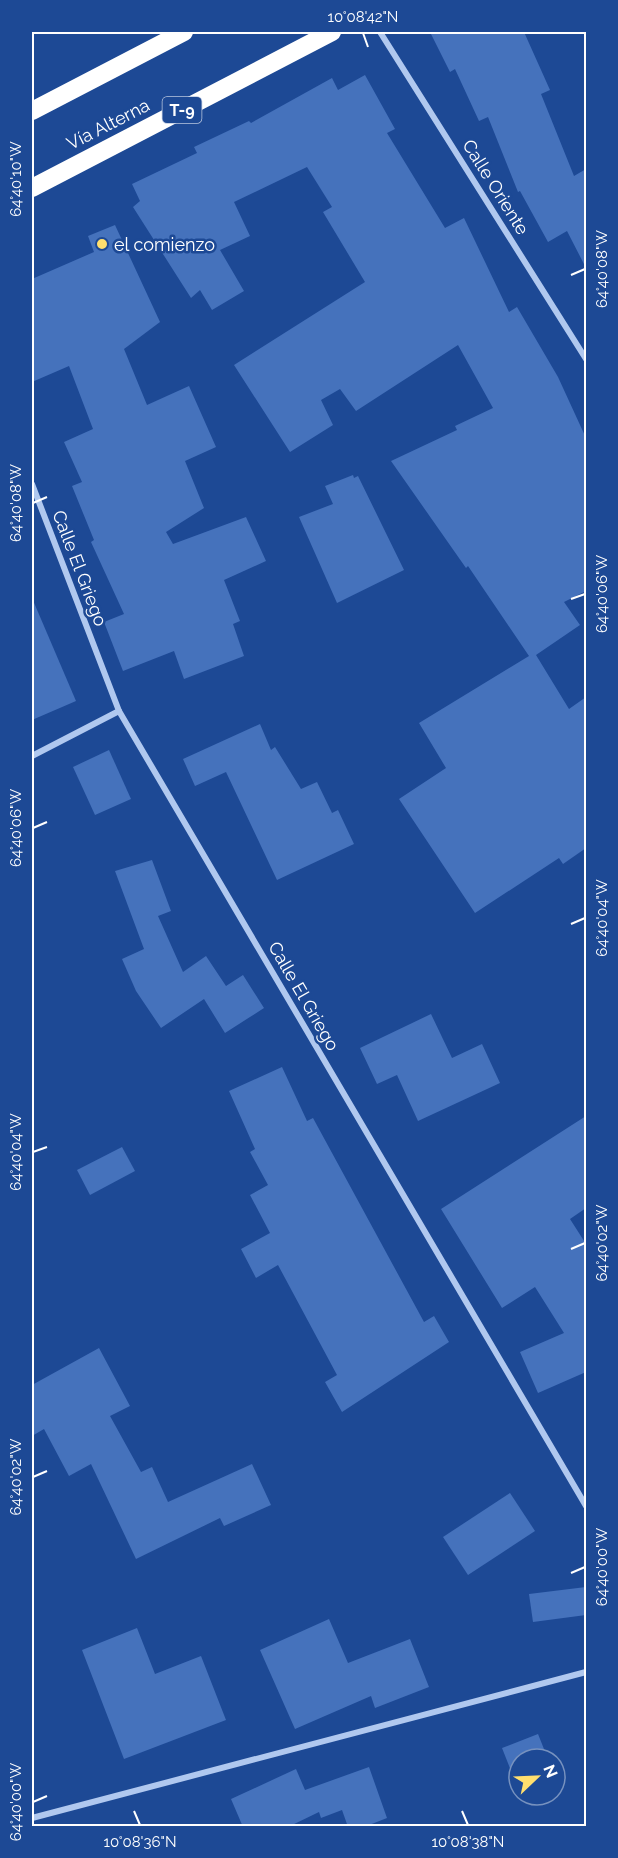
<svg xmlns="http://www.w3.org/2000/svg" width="618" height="1858" font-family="Raleway,sans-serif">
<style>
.building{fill:#4572bc}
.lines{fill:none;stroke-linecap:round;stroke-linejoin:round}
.street{stroke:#b0c8ef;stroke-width:6}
.highway{stroke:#fff;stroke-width:18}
.ticks{fill:none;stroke:#fff;stroke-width:2}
.poi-dot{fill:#ffdf6e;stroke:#1d4995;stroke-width:2}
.labels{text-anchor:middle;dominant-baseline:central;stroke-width:5;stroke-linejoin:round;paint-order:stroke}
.shield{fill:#1d4995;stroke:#bbc8df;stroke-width:1.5}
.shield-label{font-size:16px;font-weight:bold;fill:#fff}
.street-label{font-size:18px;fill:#fff;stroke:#1d4995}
.poi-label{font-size:18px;fill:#fff;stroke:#1d4995;text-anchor:start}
.neatline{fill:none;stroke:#fff;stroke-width:2}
.ticks-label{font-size:15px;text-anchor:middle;fill:#fff}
</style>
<rect width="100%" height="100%" fill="#1d4995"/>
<g class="building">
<polygon points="430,32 524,32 550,90 541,94 574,176 586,169 586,268 567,231 548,242 520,191 518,192 488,117 479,121 455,69 450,72"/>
<polygon points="365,75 395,129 387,133 445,228 464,218 509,312 517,307 558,377 586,438 586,591 564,602 580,625 536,655 569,709 586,697 586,848 563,864 559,858 475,913 399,799 446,768 419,723 529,656 468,566 466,568 391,461 457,430 455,426 493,408 458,345 356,411 340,389 321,400 333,425 290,452 234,365 365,282 323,212 332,207 307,167 234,202 250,236 220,250 244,291 212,310 200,290 191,298 133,207 140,201 132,184 197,153 194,147 249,121 251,123 332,78 338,90"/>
<polygon points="115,225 160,322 124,349 147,405 189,386 216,447 185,461 204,508 166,532 173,544 246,517 266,561 224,580 240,621 233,624 244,656 184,679 174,651 123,671 104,622 124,614 91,542 94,540 72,486 82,482 64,442 93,429 69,366 32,382 32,279 94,252 88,236"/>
<polygon points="353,475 354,478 358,476 404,570 337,603 299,517 333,504 325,486"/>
<polygon points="32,598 76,701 32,720"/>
<polygon points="260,724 271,750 275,747 301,789 317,782 332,813 338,810 354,844 277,880 226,772 195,786 183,759"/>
<polygon points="109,750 131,799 95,815 73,767"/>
<polygon points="152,860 171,911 158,916 183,972 206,956 226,986 243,975 264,1008 225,1033 204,999 161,1028 136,991 122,959 144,949 115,871"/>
<polygon points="431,1014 452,1058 482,1044 500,1083 418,1121 397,1075 377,1084 360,1048"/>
<polygon points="282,1067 307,1121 313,1118 424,1322 434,1316 449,1342 342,1412 325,1382 337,1375 278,1265 256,1278 241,1249 270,1233 250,1195 268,1185 250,1152 255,1149 229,1091"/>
<polygon points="586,1116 586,1208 570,1219 586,1244 586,1372 538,1393 520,1352 564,1333 535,1287 502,1308 441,1209"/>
<polygon points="122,1147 135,1171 90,1195 77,1170"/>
<polygon points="99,1348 130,1406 110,1416 141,1472 152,1467 168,1502 252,1464 271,1505 224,1526 220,1518 136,1559 91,1464 69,1476 44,1429 32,1436 32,1385"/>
<polygon points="510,1493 535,1531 468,1575 443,1537"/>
<polygon points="586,1587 586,1615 533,1622 529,1594"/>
<polygon points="329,1619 348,1663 410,1639 429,1687 375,1708 371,1696 295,1729 260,1650"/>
<polygon points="137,1628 155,1674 201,1656 226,1720 124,1759 82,1650"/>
<polygon points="538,1734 548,1759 519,1759 519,1791 502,1748"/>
<polygon points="369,1767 387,1818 364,1827 348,1827 342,1810 321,1818 319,1812 288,1827 243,1827 231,1799 296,1769 305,1790"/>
</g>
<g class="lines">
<g class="street">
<polyline points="380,32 586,359"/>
<polyline points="32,484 119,711 586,1506"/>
<polyline points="32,756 119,711"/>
<polyline points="32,1818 586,1672"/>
</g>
<g class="highway">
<polyline points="32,111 184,32"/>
<polyline points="32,188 332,32"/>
</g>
</g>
<path class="ticks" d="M 363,33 L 368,47M 33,179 L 47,173M 571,275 L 585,269M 33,503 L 47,497M 571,599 L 585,594M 33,828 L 47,822M 571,924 L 585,918M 33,1152 L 47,1147M 571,1249 L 585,1243M 33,1477 L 47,1471M 571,1573 L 585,1567M 33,1802 L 47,1796M 134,1811 L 140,1825M 462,1811 L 468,1825"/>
<circle class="poi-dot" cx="102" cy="244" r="6"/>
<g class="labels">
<rect class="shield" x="162.5" y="97" width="39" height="26" rx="4.5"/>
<g class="shield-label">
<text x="182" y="110">T-9</text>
</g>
<g class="street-label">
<text transform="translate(108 124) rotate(-27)">Vía Alterna</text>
<text transform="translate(496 187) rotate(58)">Calle Oriente</text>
<text transform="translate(80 568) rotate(69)">Calle El Griego</text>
<text transform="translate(304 996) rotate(60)">Calle El Griego</text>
</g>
<g class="poi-label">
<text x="114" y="244">el comienzo</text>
</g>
</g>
<rect width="618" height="1858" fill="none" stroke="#1d4995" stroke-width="66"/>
<g transform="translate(537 1777) rotate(67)"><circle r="28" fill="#1d4995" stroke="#7792bf" stroke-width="1.5"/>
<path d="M0-4.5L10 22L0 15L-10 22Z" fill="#ffdf6e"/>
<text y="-9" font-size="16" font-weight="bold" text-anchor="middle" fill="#ffffff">N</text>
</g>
<rect x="33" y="33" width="552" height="1792" class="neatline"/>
<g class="ticks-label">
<text x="363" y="22">10°08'42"N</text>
<text transform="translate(16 179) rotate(-90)" y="5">64°40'10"W</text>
<text transform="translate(602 269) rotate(-90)" y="5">64°40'08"W</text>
<text transform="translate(16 503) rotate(-90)" y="5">64°40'08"W</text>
<text transform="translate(602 594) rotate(-90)" y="5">64°40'06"W</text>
<text transform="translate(16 828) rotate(-90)" y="5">64°40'06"W</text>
<text transform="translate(602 918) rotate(-90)" y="5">64°40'04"W</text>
<text transform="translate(16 1152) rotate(-90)" y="5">64°40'04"W</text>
<text transform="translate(602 1243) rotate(-90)" y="5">64°40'02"W</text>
<text transform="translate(16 1477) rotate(-90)" y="5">64°40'02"W</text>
<text transform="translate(602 1567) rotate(-90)" y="5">64°40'00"W</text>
<text transform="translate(16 1802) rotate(-90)" y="5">64°40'00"W</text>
<text x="140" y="1847">10°08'36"N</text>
<text x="468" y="1847">10°08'38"N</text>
</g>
</svg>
